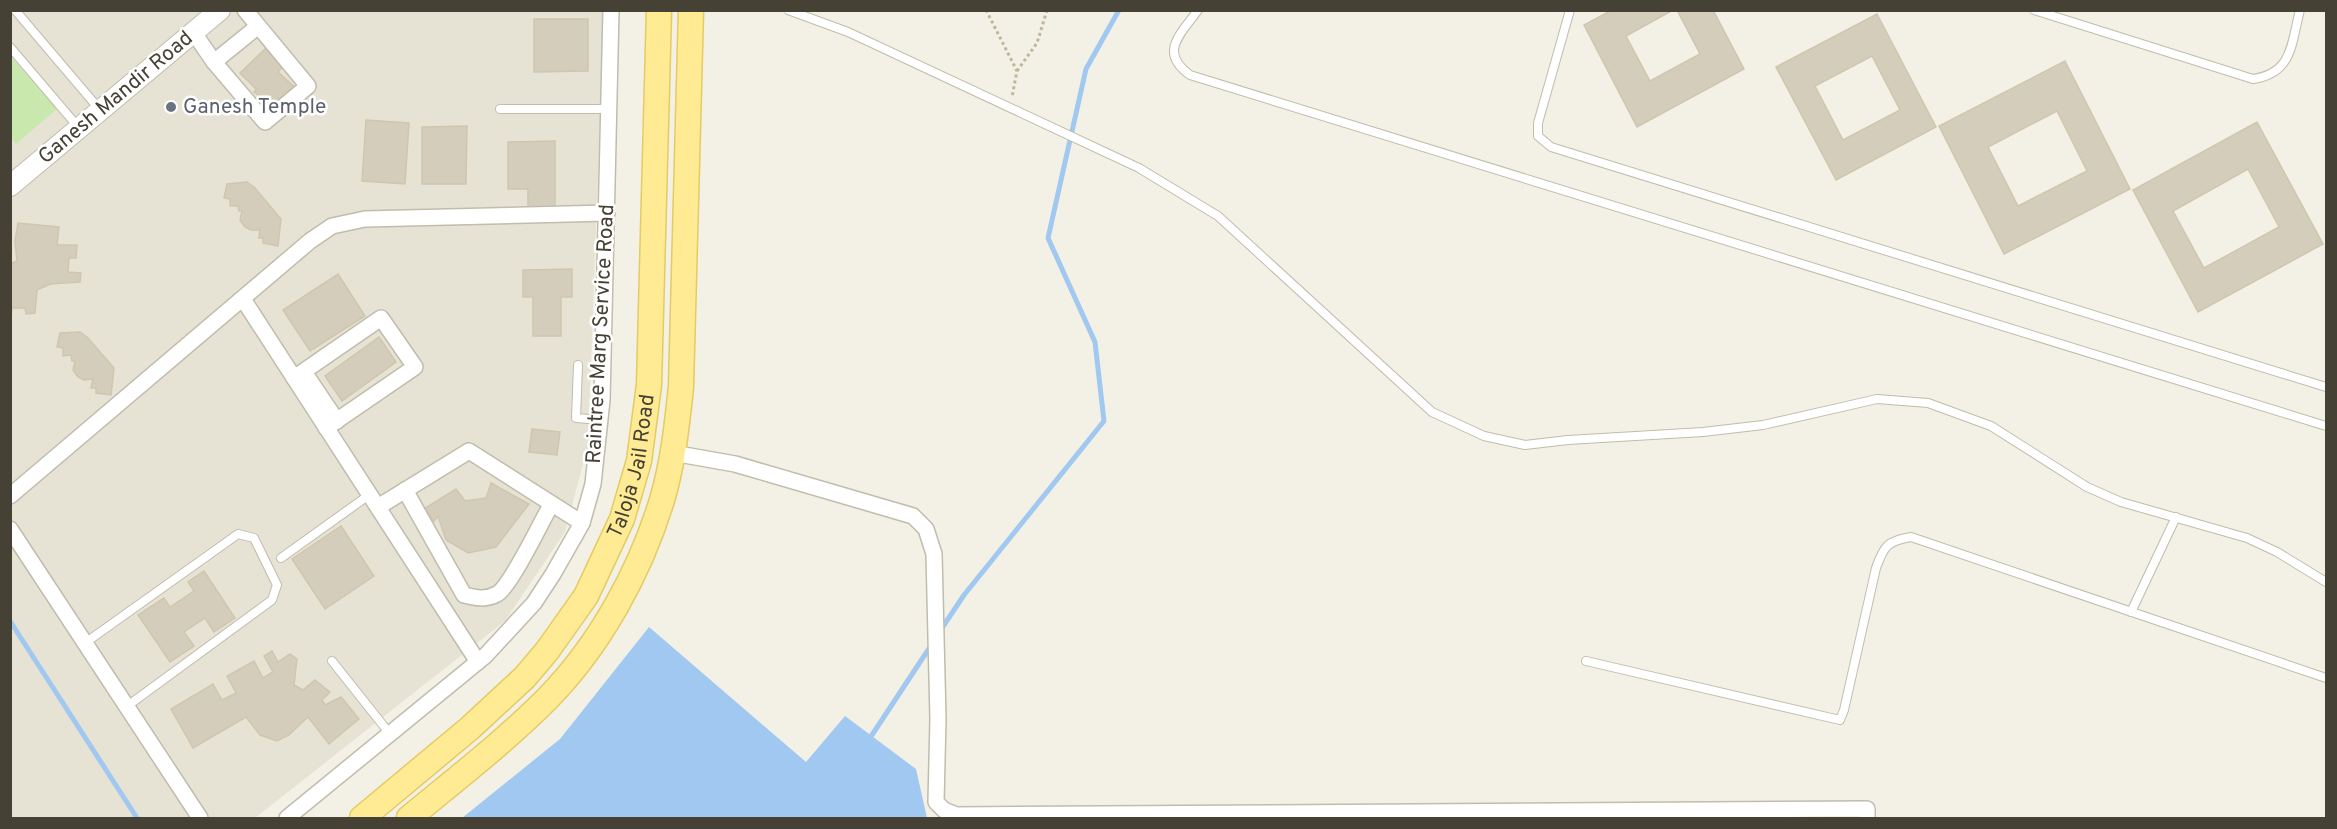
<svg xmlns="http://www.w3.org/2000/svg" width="2337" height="829" font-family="Overpass,sans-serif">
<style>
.residential{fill:#e7e3d4}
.green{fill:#c8e8ae}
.water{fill:#a1c8f0}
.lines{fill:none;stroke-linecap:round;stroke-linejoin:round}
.stream{stroke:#a1c8f0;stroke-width:5}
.building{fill:#d5cdbb;stroke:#cfc6ae;stroke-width:1.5;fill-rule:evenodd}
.service-casing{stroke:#c1bcab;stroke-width:10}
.minor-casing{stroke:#c1bcab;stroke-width:18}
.tertiary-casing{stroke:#c1bcab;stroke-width:22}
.primary-casing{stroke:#e4cb63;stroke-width:27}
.path{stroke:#c0b79a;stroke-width:3;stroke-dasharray:3 3;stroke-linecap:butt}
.service{stroke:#fff;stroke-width:8}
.minor{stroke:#fff;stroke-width:15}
.tertiary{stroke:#fff;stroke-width:20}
.primary{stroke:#feeb93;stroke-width:24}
.worship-dot{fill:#6b7280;stroke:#fff;stroke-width:2}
.labels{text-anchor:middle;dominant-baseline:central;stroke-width:5;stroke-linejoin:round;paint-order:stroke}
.street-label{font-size:21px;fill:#464135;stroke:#fff}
.worship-label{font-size:21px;fill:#5b616d;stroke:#fff;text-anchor:start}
</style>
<rect width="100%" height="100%" fill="#f3f0e6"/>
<polygon class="residential" points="10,11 604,11 588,445 565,532 505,621 255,818 11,818"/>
<polygon class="green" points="10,56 57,109 16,144 11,138"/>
<polygon class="water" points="649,627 806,762 845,716 916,769 927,818 462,818 560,739"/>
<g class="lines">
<g class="stream">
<polyline points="10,621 137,818"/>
<polyline points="940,631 964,595 1104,421 1095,342 1048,238 1086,69 1119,10"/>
<polyline points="868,741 932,644"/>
</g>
</g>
<g class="building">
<polygon points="1612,10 1673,10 1626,36 1650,81 1700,54 1677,10 1713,10 1744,69 1637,127 1584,25"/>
<path d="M 1877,14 L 1936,127 L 1836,180 L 1776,67 ZM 1872,56 L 1900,110 L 1843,140 L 1815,86 Z"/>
<polygon points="534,19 588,19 588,71 534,72"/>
<polygon points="267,47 284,65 278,72 298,90 276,107 254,92 256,89 240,73"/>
<path d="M 2065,61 L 2130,189 L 2004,254 L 1939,126 ZM 2057,111 L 2087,171 L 2018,206 L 1988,147 Z"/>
<polygon points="366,120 409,123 405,184 362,181"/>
<path d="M 2257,122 L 2323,244 L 2198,312 L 2133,190 ZM 2248,169 L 2279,227 L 2204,268 L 2173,211 Z"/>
<polygon points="467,126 466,184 422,184 422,127"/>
<polygon points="555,141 555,207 528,207 528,189 508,189 508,142"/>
<polygon points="247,182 255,188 281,219 278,246 263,243 263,238 259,238 260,230 251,230 245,227 240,220 242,211 239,211 238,206 230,206 230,199 224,198 227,184"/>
<polygon points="18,223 59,227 57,245 77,245 76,258 69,258 68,272 81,273 80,282 50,284 37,290 35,313 26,314 25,308 12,308 11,318 10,264 17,261 15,241"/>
<polygon points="572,269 572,297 561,297 561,336 533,336 533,297 523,297 523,270"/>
<polygon points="338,274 365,316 310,351 283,310"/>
<polygon points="80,332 87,337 114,368 111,395 96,393 96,388 91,388 93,379 84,380 78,377 73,370 75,361 72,361 71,355 63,356 63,348 57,347 60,333"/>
<polygon points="379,337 396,362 342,401 325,376"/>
<polygon points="532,429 560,432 557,455 529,452"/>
<polygon points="491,483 529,504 496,547 468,553 446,540 438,516 434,521 424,509 456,489 465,501 486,498"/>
<polygon points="341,526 374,576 325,609 292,559"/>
<polygon points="204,571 235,618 214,632 205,618 184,632 194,646 170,662 138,615 164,598 170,607 194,591 188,582"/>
<polygon points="272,651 278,662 290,654 297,659 294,685 303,690 315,680 330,692 322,700 325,705 341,697 359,719 329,744 308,717 289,735 277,741 260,735 246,717 193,748 171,709 213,684 222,700 236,693 227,676 254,661 263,678 273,672 264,656"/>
</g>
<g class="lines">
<g class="service-casing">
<g id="service">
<polyline points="15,10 100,110"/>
<polyline points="788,10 848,32 1139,168 1218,216 1432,412 1484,436 1525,445 1568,440 1703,432 1763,425 1877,399 1928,403 1991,426 2087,487 2121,502 2247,538 2277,552 2326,582"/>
<path d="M 1198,10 C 1181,34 1158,52 1190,75 L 2326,426"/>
<polyline points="1570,10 1538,123 1538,136 1551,147 2326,387"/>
<path d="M 2034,10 L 2253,79 C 2293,73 2291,44 2300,10"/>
<polyline points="10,47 79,128"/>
<polyline points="500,109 609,109"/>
<polyline points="578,365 576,418 601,420"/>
<polyline points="281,558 369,495"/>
<polyline points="2131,612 2176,517"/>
<polyline points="85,643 238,534 254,538 277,585 272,600 126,707"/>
<polyline points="332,661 390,734"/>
<path d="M 1586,661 L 1840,720 L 1844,710 L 1876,568 C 1884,546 1887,541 1911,537 L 2326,678"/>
</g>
</g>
<g class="minor-casing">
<g id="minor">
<polyline points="194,33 214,62 265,122 308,86 245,10"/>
<polyline points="214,62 257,27"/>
<polyline points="243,299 478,662"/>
<polyline points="304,372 337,421"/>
<polyline points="294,378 381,318 415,367 326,428"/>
<polyline points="673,453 735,464 913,516 926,529 934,554 938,719 936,802 944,810 956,815 1867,809 1867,818"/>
<path d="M 405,490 L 464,595 C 476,598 486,600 497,594 C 511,586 541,522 551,505"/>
<polyline points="10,496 310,241 332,226 365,219 607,213"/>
<polyline points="378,507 469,451 582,523"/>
<polyline points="10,529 200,818"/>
<polyline points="287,818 485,656 534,603 553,574 582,523 593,484 602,400 611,10"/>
</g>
</g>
<g class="tertiary-casing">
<polyline id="tertiary" points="10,186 220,10"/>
</g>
<g class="primary-casing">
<g id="primary">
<path id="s1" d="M 362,818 L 470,728 L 525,677 L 547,651 L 586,596 L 622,519 L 639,461 L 649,385 L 659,10"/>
<path d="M 409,818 C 456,779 504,742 547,699 C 600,645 640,572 662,500 C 673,463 677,425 681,387 L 691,10"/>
</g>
</g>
<g class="path">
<polyline points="986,10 1017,71 1012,97"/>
<polyline points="1017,71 1037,43 1047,10"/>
</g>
<use href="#service" class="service"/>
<use href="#minor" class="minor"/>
<use href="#tertiary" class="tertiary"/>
<use href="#primary" class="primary"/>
</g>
<circle class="worship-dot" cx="171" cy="107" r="6"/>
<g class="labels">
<g class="street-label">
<text transform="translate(116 98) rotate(-40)">Ganesh Mandir Road</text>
<text transform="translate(601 334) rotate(-87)">Raintree Marg Service Road</text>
<text stroke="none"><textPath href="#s1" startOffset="456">Taloja Jail Road</textPath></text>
</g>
<g class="worship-label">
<text x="183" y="107">Ganesh Temple</text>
</g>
</g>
<rect width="2337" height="829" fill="none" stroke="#464135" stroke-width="24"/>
</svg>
